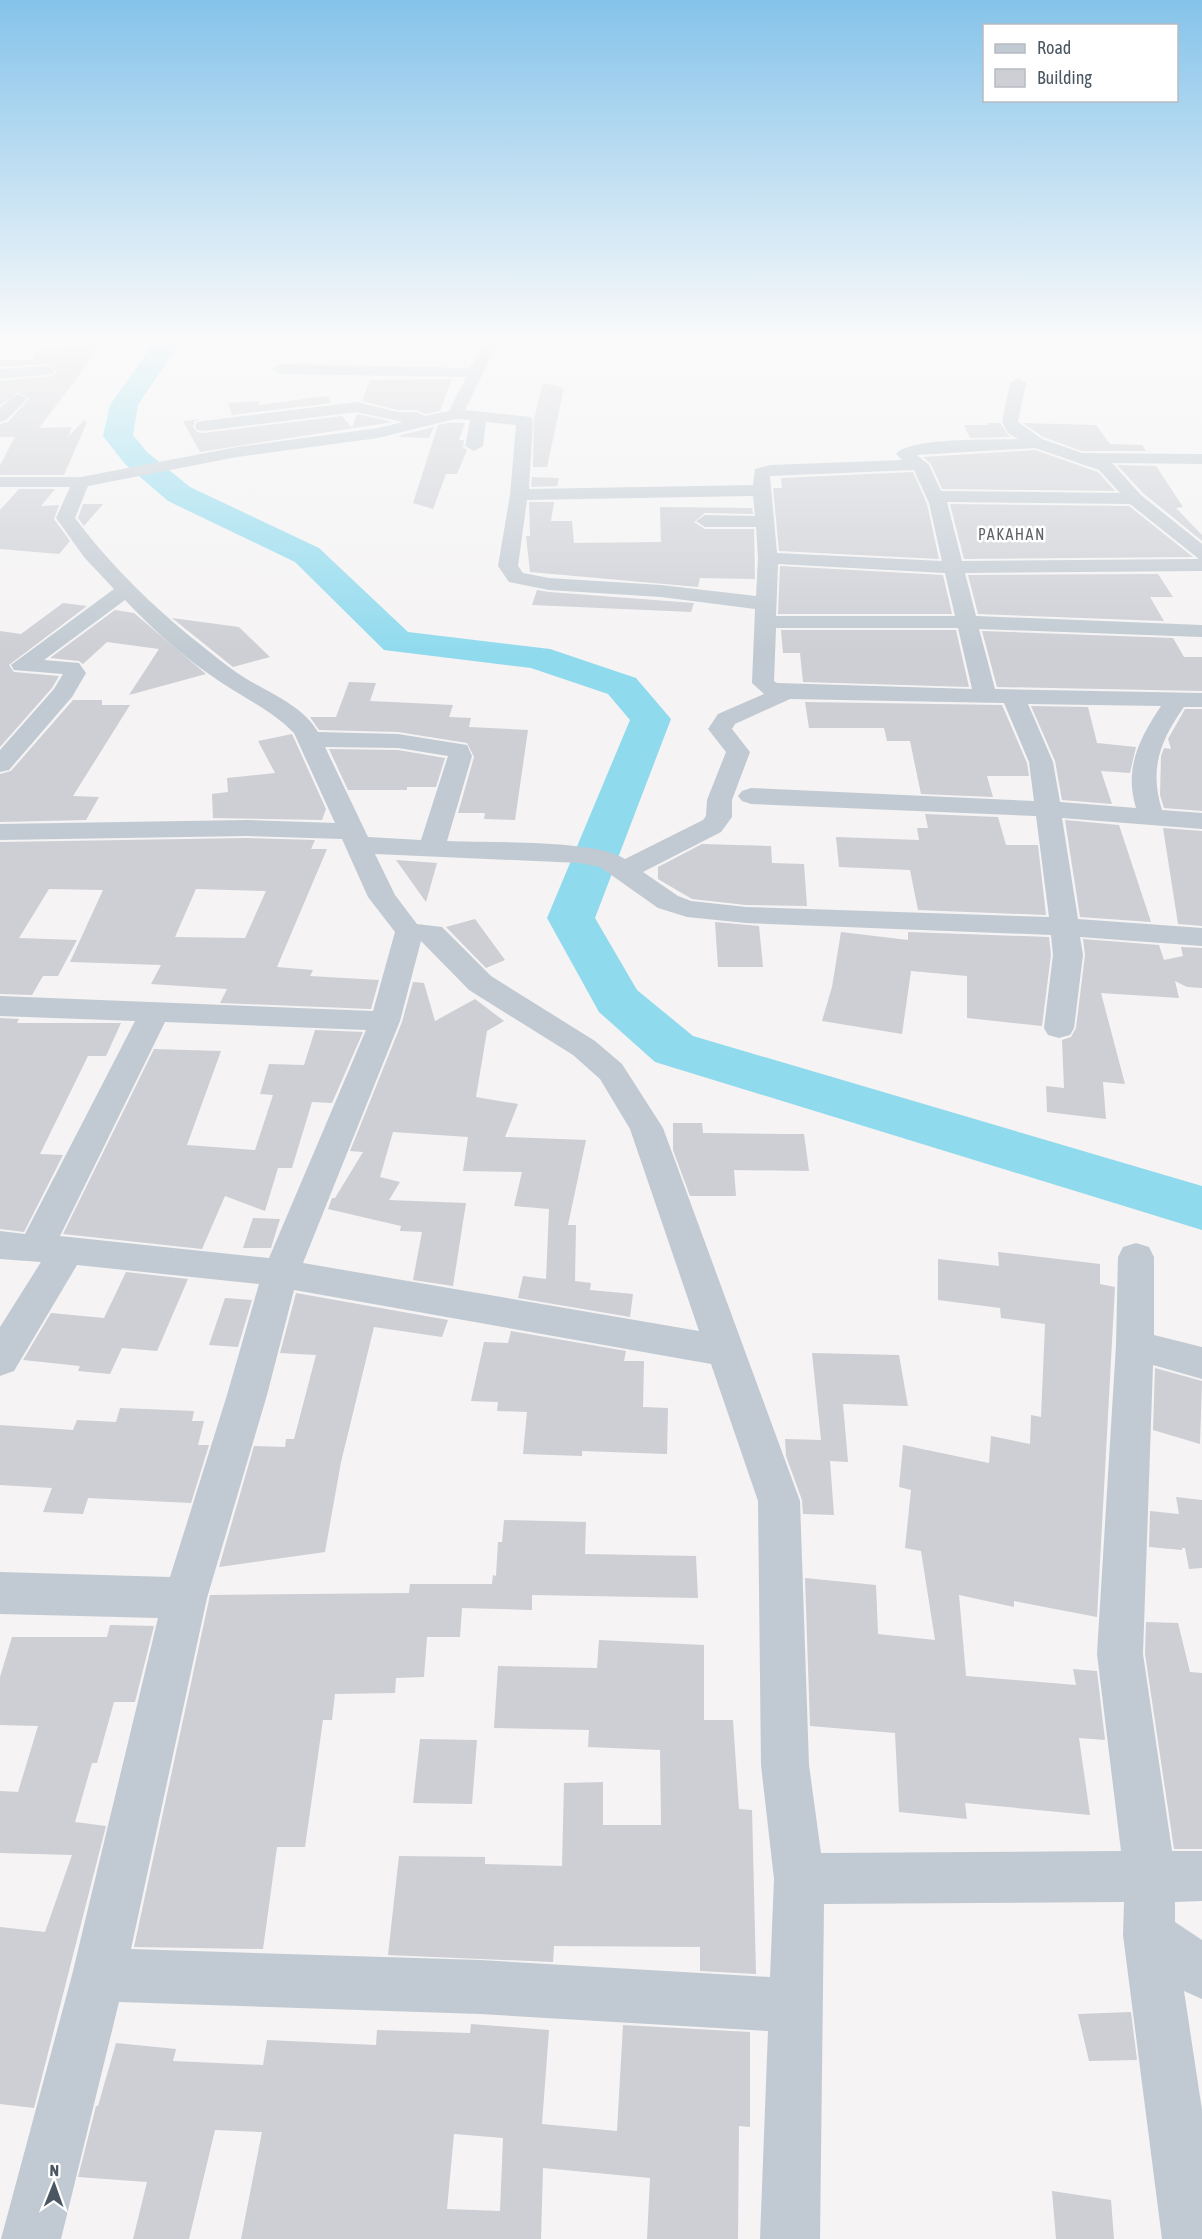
<svg xmlns="http://www.w3.org/2000/svg" width="1202" height="2239" font-family="'Asap Condensed',sans-serif">
<style>
.lines{fill:none;stroke-linecap:round;stroke-linejoin:round}
.river{fill:#90daee;fill-rule:evenodd}
.building{fill:#cdcfd5;fill-rule:evenodd}
.minor{fill:#c1cad2;fill-rule:evenodd}
.labels{text-anchor:middle;dominant-baseline:central;stroke-width:5;stroke-linejoin:round;paint-order:stroke}
.far-quarter-label{font-size:16px;letter-spacing:1.5px;fill:#5f6368;stroke:#fff}
</style>
<rect width="100%" height="100%" fill="#f5f3f3"/>
<g class="lines">
<polygon class="river" points="157,338 183,338 138,405 133,435 147,452 190,487 319,548 408,632 550,649 636,678 671,719 595,918 637,990 693,1036 1202,1186 1202,1230 655,1062 599,1012 547,918 630,720 608,694 531,668 384,650 295,562 168,501 125,464 103,436 110,405"/>
</g>
<g class="building">
<polygon points="98,341 89,362 39,428 72,427 68,437 84,420 87,422 64,475 0,475 0,465 15,437 0,437 0,424 8,422 29,399 18,392 0,405 0,381 52,376 57,371 47,364 0,367 0,360 33,360 37,350 63,349 66,342"/>
<polygon points="452,379 440,411 425,414 417,410 397,410 362,401 370,380"/>
<polygon points="543,383 564,388 547,467 533,467 534,419"/>
<polygon points="327,396 332,403 232,415 228,403 259,401 259,405"/>
<polygon points="357,414 393,422 200,452 183,421 201,419 195,421 193,427 197,432 203,433 342,416 352,428"/>
<polygon points="449,423 465,423 459,440 464,440 463,447 467,450 457,474 446,474 433,509 413,503 438,425"/>
<polygon points="987,423 1000,423 1010,437 970,438 964,425 989,425"/>
<polygon points="1023,423 1096,425 1110,444 1142,445 1146,451 1082,451 1043,437"/>
<polygon points="434,427 429,438 399,437 401,435"/>
<polygon points="1035,450 1098,472 1115,491 942,489 931,464 923,457"/>
<polygon points="1117,465 1156,466 1183,507 1176,508 1202,535 1202,541 1143,493"/>
<polygon points="913,472 927,504 939,559 779,551 773,488 782,488 781,478"/>
<polygon points="532,477 559,478 557,486 531,487"/>
<polygon points="19,489 55,489 41,506 59,505 54,519 70,541 59,554 0,549 0,510"/>
<polygon points="529,502 554,502 551,521 572,521 574,543 661,542 660,507 752,508 753,514 705,513 694,522 705,529 754,529 755,579 700,578 698,587 530,572 526,536 530,536"/>
<polygon points="83,504 103,504 84,526 78,518"/>
<polygon points="950,504 1129,506 1193,557 964,559"/>
<polygon points="780,566 943,575 952,614 778,614"/>
<polygon points="1158,574 1173,597 1150,597 1164,621 978,614 968,575"/>
<polygon points="537,590 549,592 694,603 691,612 532,605"/>
<polygon points="63,603 87,606 9,665 14,672 59,676 52,688 0,747 0,631 21,634"/>
<polygon points="115,610 134,613 206,674 129,695 159,649 107,642 83,664 79,661 50,658"/>
<polygon points="172,618 239,627 270,657 233,667"/>
<polygon points="781,630 956,630 969,687 803,682 800,653 783,653"/>
<polygon points="982,631 1173,638 1184,657 1202,657 1202,691 997,687"/>
<polygon points="349,682 376,683 370,701 453,705 449,717 471,718 469,727 528,730 515,820 484,819 485,813 458,813 474,757 467,743 398,732 319,730 310,717 336,717"/>
<polygon points="73,700 102,700 102,705 130,705 73,796 99,797 86,820 0,822 0,774 11,771"/>
<polygon points="805,702 1002,705 1027,763 1029,776 987,776 993,797 921,794 910,741 887,741 884,728 809,728"/>
<polygon points="1031,706 1088,707 1097,743 1136,747 1130,773 1101,771 1112,804 1062,800 1055,761"/>
<polygon points="1185,709 1202,709 1202,811 1164,808 1160,795 1161,756 1164,748 1171,749 1168,739"/>
<polygon points="292,734 326,809 322,820 213,818 212,794 228,792 227,778 275,773 258,741"/>
<polygon points="329,749 398,750 445,758 436,787 407,787 407,790 348,790"/>
<polygon points="925,814 998,817 1006,845 1038,845 1046,915 918,910 910,870 839,867 836,837 919,840 917,828 928,828"/>
<polygon points="1065,820 1119,825 1151,922 1080,917"/>
<polygon points="1163,828 1202,831 1202,926 1178,924"/>
<path d="M 247,838 L 315,840 L 311,849 L 327,849 L 277,967 L 313,970 L 310,976 L 379,980 L 371,1009 L 220,1003 L 227,989 L 151,984 L 161,965 L 70,962 L 103,890 L 49,889 L 19,938 L 77,940 L 58,976 L 43,976 L 32,995 L 0,994 L 0,842 ZM 196,889 L 266,891 L 245,938 L 175,937 Z"/>
<polygon points="702,844 771,846 772,863 804,864 807,906 746,905 692,899 658,879 658,867"/>
<polygon points="396,860 437,863 426,902"/>
<polygon points="475,919 505,960 486,968 446,927"/>
<polygon points="715,922 759,926 763,967 718,967"/>
<polygon points="841,932 908,940 908,932 1049,937 1051,955 1042,1026 967,1018 967,976 911,971 902,1034 822,1021 832,987"/>
<polygon points="1083,939 1159,945 1164,960 1183,956 1181,947 1202,948 1202,988 1187,987 1175,981 1179,998 1101,993 1125,1084 1103,1082 1106,1119 1047,1112 1046,1086 1064,1088 1062,1040 1071,1037 1076,1028 1085,955"/>
<polygon points="413,982 424,983 435,1021 475,999 504,1021 487,1031 476,1097 518,1104 505,1137 586,1140 568,1225 576,1225 575,1281 591,1283 590,1290 633,1294 630,1317 518,1298 523,1276 546,1279 549,1209 514,1206 522,1172 463,1171 468,1137 393,1132 380,1177 400,1182 389,1200 466,1203 453,1286 413,1280 422,1232 400,1231 401,1226 328,1209 332,1198 335,1198 363,1152 350,1151 402,1022"/>
<polygon points="0,1018 19,1019 17,1023 121,1023 106,1056 88,1056 40,1154 63,1155 24,1232 0,1229"/>
<polygon points="315,1030 363,1032 332,1103 312,1102 292,1168 278,1168 265,1211 225,1196 202,1249 63,1234 154,1049 221,1051 187,1145 255,1150 273,1095 260,1094 269,1064 304,1065"/>
<polygon points="673,1123 702,1123 703,1133 780,1134 780,1136 780,1134 804,1134 809,1171 734,1170 736,1196 690,1196 673,1150"/>
<polygon points="253,1218 280,1219 271,1248 243,1248"/>
<polygon points="998,1252 1100,1264 1100,1284 1115,1287 1097,1617 1014,1601 1014,1607 959,1595 966,1676 1076,1685 1073,1669 1097,1671 1105,1740 1079,1738 1090,1815 965,1803 967,1819 899,1812 895,1733 810,1726 805,1578 876,1585 878,1634 935,1640 921,1551 905,1548 911,1490 899,1487 903,1445 989,1463 991,1436 1030,1444 1031,1415 1041,1417 1045,1324 1001,1318 1000,1308 938,1300 938,1259 999,1266"/>
<polygon points="126,1272 188,1279 157,1351 122,1348 110,1374 78,1371 80,1366 23,1360 51,1313 104,1318"/>
<polygon points="296,1293 448,1320 442,1337 374,1327 341,1462 325,1552 219,1567 254,1446 285,1447 286,1439 294,1439 316,1355 280,1353"/>
<polygon points="225,1298 252,1300 238,1347 209,1345"/>
<polygon points="511,1331 626,1351 624,1361 644,1361 643,1407 668,1408 667,1454 582,1451 582,1456 523,1454 527,1412 497,1411 498,1402 471,1401 484,1342 508,1343"/>
<polygon points="812,1353 899,1355 908,1406 843,1404 848,1462 830,1461 834,1515 803,1514 802,1500 786,1456 785,1439 821,1440"/>
<polygon points="1155,1368 1202,1381 1200,1444 1153,1430"/>
<polygon points="120,1408 194,1411 192,1421 204,1421 198,1445 209,1445 191,1503 88,1498 83,1514 43,1512 52,1488 0,1485 0,1425 73,1430 77,1420 116,1422"/>
<polygon points="1176,1497 1202,1500 1202,1568 1189,1569 1185,1548 1182,1548 1182,1550 1149,1547 1150,1511 1179,1514"/>
<polygon points="504,1520 586,1522 585,1554 696,1556 698,1598 532,1595 532,1610 462,1608 460,1637 427,1637 424,1677 396,1678 395,1693 335,1694 332,1720 323,1720 305,1847 277,1847 263,1949 134,1947 210,1595 409,1593 410,1584 492,1584 493,1575 496,1576 498,1542 502,1542"/>
<polygon points="1146,1622 1178,1623 1190,1672 1202,1673 1202,1849 1174,1849 1145,1654"/>
<polygon points="110,1625 154,1626 135,1702 114,1702 97,1763 92,1763 75,1822 106,1826 34,2108 0,2104 0,1927 45,1932 72,1855 0,1853 0,1791 18,1792 38,1726 0,1725 0,1677 12,1637 107,1637"/>
<polygon points="599,1640 704,1645 704,1720 733,1720 739,1809 752,1810 756,1974 700,1971 700,1947 554,1946 553,1962 388,1955 399,1856 485,1857 485,1864 562,1866 564,1783 603,1782 603,1825 661,1825 660,1750 588,1747 589,1730 494,1728 498,1666 597,1668"/>
<polygon points="420,1739 477,1740 472,1804 413,1803"/>
<polygon points="1131,2012 1137,2060 1089,2061 1078,2014"/>
<path d="M 471,2024 L 549,2030 L 542,2124 L 617,2131 L 623,2025 L 750,2032 L 750,2127 L 739,2126 L 738,2239 L 647,2239 L 650,2178 L 543,2168 L 541,2239 L 241,2239 L 262,2132 L 215,2130 L 189,2239 L 133,2239 L 147,2182 L 78,2177 L 96,2106 L 98,2106 L 116,2043 L 176,2049 L 173,2061 L 263,2065 L 267,2040 L 376,2045 L 377,2030 L 470,2033 ZM 454,2134 L 503,2138 L 500,2211 L 447,2209 Z"/>
<polygon points="1052,2191 1111,2200 1114,2239 1056,2239"/>
</g>
<g class="lines">
<g class="minor">
<path d="M 486,338 L 500,338 L 465,410 L 531,417 L 533,421 L 529,489 L 753,485 L 755,469 L 770,465 L 902,460 L 896,454 C 909,437 994,440 1018,439 L 1008,433 L 1002,422 L 1010,383 L 1018,378 L 1026,383 L 1018,422 L 1042,439 L 1082,453 L 1202,454 L 1202,464 L 1112,463 L 1141,495 L 1202,544 L 1202,571 L 965,573 L 976,616 L 1202,625 L 1202,637 L 979,629 L 995,689 L 1202,693 L 1202,707 L 1184,707 C 1160,741 1149,769 1162,810 L 1202,813 L 1202,829 L 1062,818 L 1078,919 L 1202,928 L 1202,946 L 1080,937 L 1083,955 L 1074,1028 L 1070,1035 L 1059,1038 L 1048,1035 L 1044,1028 L 1053,955 L 1051,935 L 746,923 L 687,917 L 658,908 L 600,867 L 580,863 L 375,854 L 395,895 L 417,924 L 442,927 L 491,976 L 595,1041 L 622,1064 L 663,1128 L 800,1501 L 809,1765 L 821,1853 L 1121,1851 L 1097,1654 L 1116,1345 L 1118,1257 L 1123,1247 L 1136,1243 L 1149,1247 L 1154,1257 L 1154,1335 L 1202,1347 L 1202,1379 L 1153,1365 L 1143,1654 L 1172,1851 L 1202,1851 L 1202,1901 L 1175,1902 L 1175,1922 L 1202,1940 L 1202,1999 L 1184,1991 L 1202,2110 L 1202,2239 L 1162,2239 L 1123,1935 L 1124,1902 L 824,1904 L 820,2239 L 760,2239 L 768,2031 L 480,2014 L 119,2002 L 61,2239 L 1,2239 L 72,1975 L 158,1618 L 0,1614 L 0,1572 L 170,1577 L 227,1395 L 259,1284 L 77,1265 L 14,1371 L 0,1376 L 0,1327 L 41,1262 L 0,1259 L 0,1231 L 25,1234 L 135,1021 L 0,1016 L 0,996 L 373,1011 L 395,932 L 368,897 L 342,839 L 247,836 L 0,840 L 0,824 L 247,820 L 335,823 L 294,733 C 274,712 246,699 222,683 C 187,660 154,631 125,600 L 44,660 L 79,663 L 86,673 L 72,697 L 9,770 L 0,772 L 0,750 L 54,689 L 63,674 L 14,670 L 11,665 L 114,589 L 84,557 L 56,518 L 70,487 L 0,487 L 0,477 L 81,477 L 237,447 L 378,428 L 403,422 L 357,412 L 203,431 L 197,430 L 195,426 L 197,422 L 203,421 L 357,402 L 397,412 L 417,412 L 425,416 L 449,411 L 466,377 L 280,374 L 272,369 L 280,364 L 470,368 ZM 455,419 L 470,420 L 465,446 L 474,451 L 483,446 L 486,422 L 516,425 L 510,495 L 498,566 L 509,582 L 549,590 L 661,597 L 755,609 L 752,683 L 764,694 L 718,714 L 708,729 L 726,752 L 707,800 L 706,816 L 703,820 L 625,859 C 595,839 487,843 447,841 L 472,756 L 467,745 L 398,734 L 318,732 C 301,702 260,690 233,670 C 172,624 121,579 75,518 L 88,486 L 237,457 L 378,438 ZM 1035,448 L 1099,470 L 1120,493 L 941,491 L 929,465 L 917,455 ZM 914,470 L 929,503 L 942,561 L 777,553 L 770,476 ZM 753,496 L 755,516 L 705,515 L 696,521 L 705,527 L 756,527 L 758,558 L 756,596 L 661,585 L 549,578 L 523,573 L 518,566 L 527,500 ZM 947,502 L 1130,504 L 1199,559 L 962,561 ZM 778,564 L 945,573 L 955,616 L 776,616 ZM 776,628 L 958,628 L 972,689 L 777,683 L 774,681 ZM 790,699 L 1004,703 L 1029,762 L 1034,801 L 751,788 L 742,791 L 738,796 L 742,801 L 751,804 L 1036,816 L 1049,917 L 746,907 L 691,901 L 678,896 L 643,872 L 721,832 L 732,817 L 732,800 L 750,752 L 732,729 L 735,724 ZM 1028,704 L 1161,706 C 1139,739 1124,769 1136,808 L 1060,802 L 1053,762 ZM 325,747 L 398,748 L 448,756 L 421,840 L 368,837 ZM 421,941 L 469,990 L 573,1055 L 600,1079 L 630,1129 L 699,1331 L 303,1263 L 400,1021 ZM 165,1022 L 366,1030 L 269,1258 L 60,1236 ZM 294,1290 L 711,1364 L 758,1501 L 761,1765 L 774,1879 L 770,1977 L 480,1960 L 131,1949 L 207,1598 L 267,1395 Z"/>
<polygon points="47,366 52,368 55,371 52,374 0,379 0,369"/>
<polygon points="19,394 27,399 6,420 0,422 0,408 13,396"/>
</g>
</g>
<linearGradient id="sky" x2="0" y2="1"><stop stop-color="#85c3ea"/><stop offset="0.52" stop-color="#fafafa"/><stop offset="1" stop-color="#fafafa" stop-opacity="0"/></linearGradient>
<rect width="1202" height="652" fill="url(#sky)"/>
<g class="labels">
<g class="far-quarter-label">
<text x="1012" y="534">PAKAHAN</text>
</g>
</g>
<rect x="983" y="24" width="195" height="78" fill="#ffffff" stroke="#b7bbc0" stroke-width="1.5"/>
<rect x="995" y="44" width="30" height="9" fill="#c1cad2" stroke="#b7bbc0" stroke-width="1.5"/>
<text x="1037" y="54" font-size="18" fill="#4a5661">Road</text>
<rect x="995" y="69" width="30" height="18" fill="#cdcfd5" stroke="#b7bbc0" stroke-width="1.5"/>
<text x="1037" y="84" font-size="18" fill="#4a5661">Building</text>
<g transform="translate(54 2185) rotate(1)" stroke="#ffffff" stroke-width="4.5" paint-order="stroke">
<path d="M0-4.5L10 22L0 15L-10 22Z" fill="#4a5661"/>
<text y="-9" font-size="16" font-weight="bold" text-anchor="middle" fill="#4a5661">N</text>
</g>
</svg>
